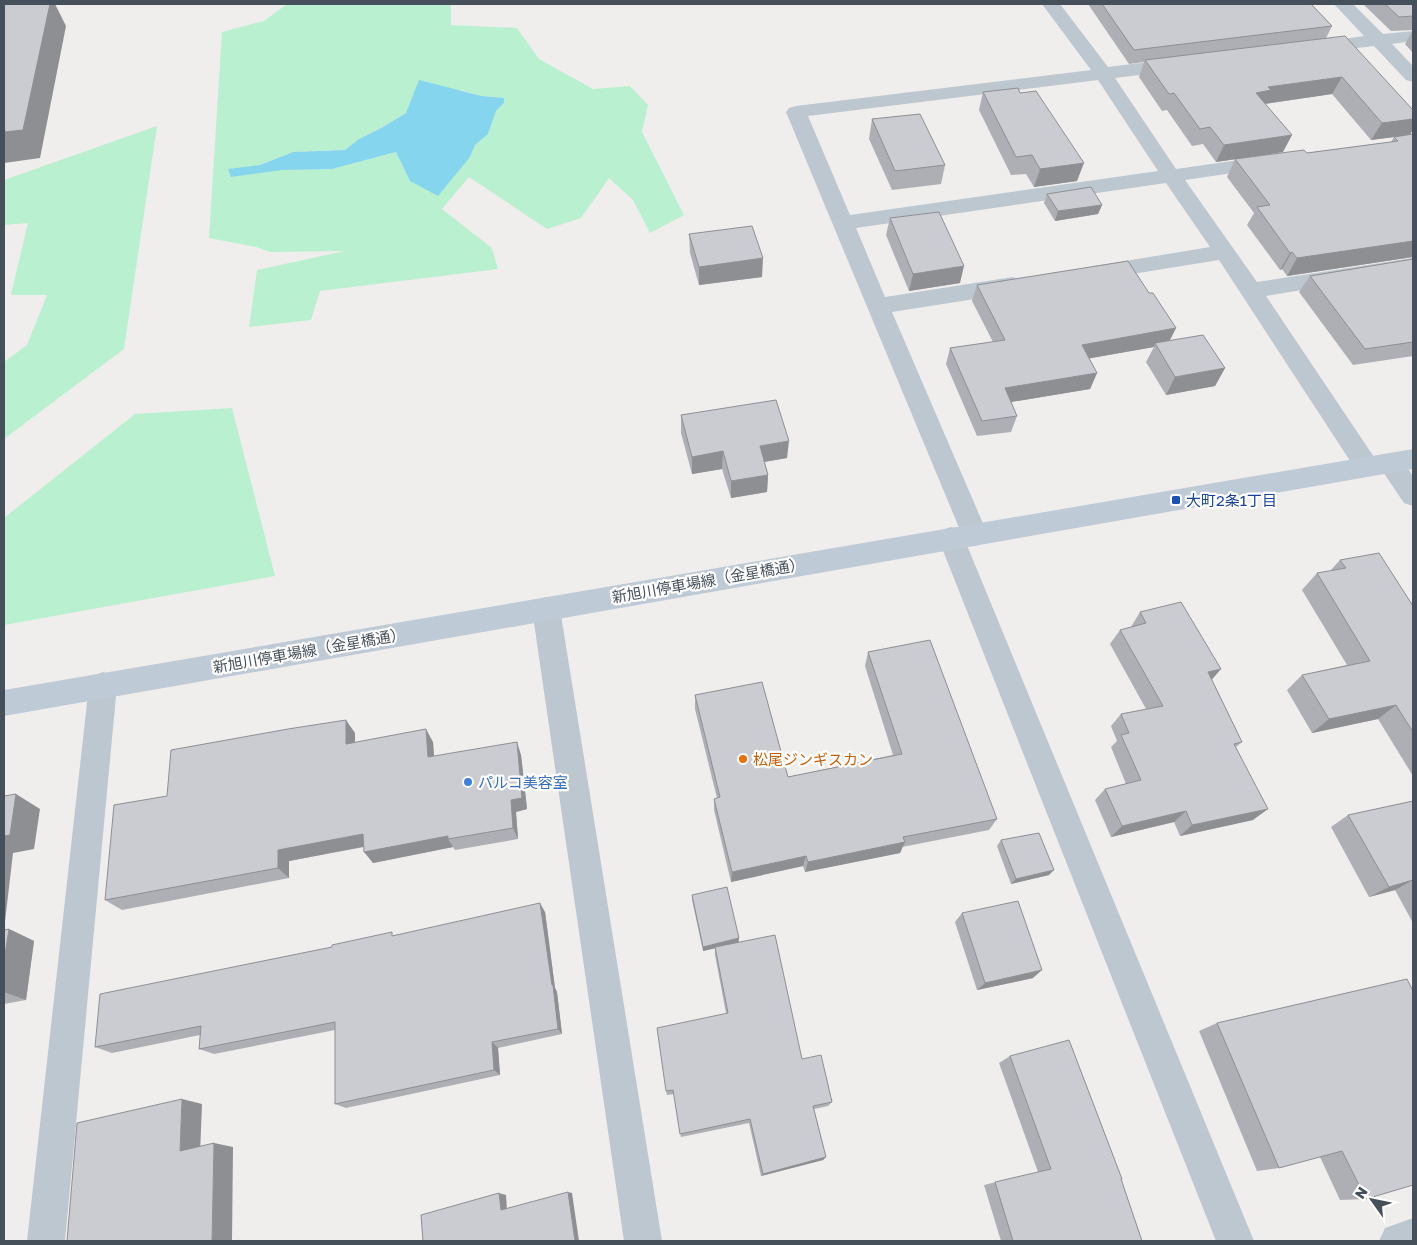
<svg xmlns="http://www.w3.org/2000/svg" width="1417" height="1245" font-family="'Golos Text','Noto Sans JP',sans-serif">
<style>
.green{fill:#b9f0d0;fill-rule:evenodd}
.water{fill:#85d5ee}
.lines{fill:none;stroke-linecap:round;stroke-linejoin:round}
.street{fill:#bdc7d0;fill-rule:evenodd}
.secondary{fill:#bfcad7;fill-rule:evenodd}
.wall{fill:#aeafb5}
.shaded-wall{fill:#8d8f93}
.building{fill:#caccd2;stroke:#8d8f93}
.transit-dot{fill:#1a4fb4;stroke:#fff;stroke-width:2}
.food-dot{fill:#e8710a;stroke:#fff;stroke-width:2}
.shop-dot{fill:#3f7fe0;stroke:#fff;stroke-width:2}
.labels{text-anchor:middle;dominant-baseline:central;stroke-width:4.5;stroke-linejoin:round;paint-order:stroke}
.transit-label{font-size:15px;fill:#164399;stroke:#fff;text-anchor:start}
.street-label{font-size:15px;fill:#45505b;stroke:#fff}
.food-label{font-size:15px;fill:#c56008;stroke:#fff;text-anchor:start}
.shop-label{font-size:15px;fill:#366cbe;stroke:#fff;text-anchor:start}
</style>
<rect width="100%" height="100%" fill="#f0eded"/>
<g class="green">
<path d="M 287,4 L 451,4 L 451,25 L 517,28 L 539,59 L 593,89 L 630,86 L 648,105 L 642,132 L 684,215 L 650,233 L 633,200 L 609,178 L 581,218 L 547,229 L 469,177 L 442,209 L 492,248 L 498,269 L 320,291 L 311,320 L 249,327 L 257,270 L 345,251 L 270,252 L 256,247 L 209,238 L 222,32 L 264,21 ZM 461,90 L 482,96 L 503,98 L 504,103 L 496,111 L 488,134 L 475,145 L 470,157 L 410,181 L 396,152 L 332,169 L 228,170 L 260,165 L 293,152 L 345,150 L 359,139 L 383,127 L 406,113 Z"/>
<polygon points="157,126 124,349 4,439 4,362 27,345 47,295 11,295 28,223 4,225 4,180"/>
<polygon points="232,408 275,576 4,625 4,518 135,414"/>
</g>
<polygon class="water" points="419,80 482,96 504,98 504,103 496,111 488,134 475,145 470,157 438,196 410,181 396,152 332,169 282,170 231,177 228,169 260,165 293,152 345,150 359,139 383,127 406,113"/>
<g class="lines">
<g class="street">
<path d="M 1042,4 L 1060,4 L 1108,67 L 1180,58 L 1187,60 L 1189,64 L 1187,68 L 1180,70 L 1115,78 L 1176,169 L 1267,156 L 1274,158 L 1277,162 L 1274,166 L 1267,168 L 1185,180 L 1257,282 L 1413,258 L 1413,272 L 1266,296 L 1378,463 L 1381,456 L 1390,453 L 1399,456 L 1413,476 L 1413,506 L 1404,503 L 1379,466 L 1376,473 L 1367,476 L 1358,473 L 1219,260 L 1095,280 L 1087,278 L 1084,273 L 1087,268 L 1095,266 L 1210,247 L 1166,183 L 856,228 L 885,297 L 1013,277 L 1021,280 L 1024,285 L 1021,290 L 1013,293 L 892,312 L 988,535 L 984,543 L 975,546 L 966,543 L 1254,1241 L 1216,1241 L 938,538 L 942,530 L 951,527 L 960,530 L 786,112 L 789,108 L 796,106 L 1091,70 ZM 1098,80 L 1158,171 L 850,215 L 808,116 Z"/>
<polygon points="1334,4 1353,4 1383,34 1413,31 1413,41 1392,44 1413,66 1413,82 1406,80 1374,46 1314,53 1308,52 1305,48 1308,44 1364,36"/>
<polygon points="546,597 556,601 560,609 662,1241 624,1241 532,609 536,601"/>
<polygon points="103,672 113,676 117,685 65,1241 27,1241 89,685 93,676"/>
<polygon points="1413,1218 1413,1241 1379,1241 1385,1228"/>
</g>
<polygon class="secondary" points="1413,449 1413,469 4,716 4,690"/>
</g>
<g class="wall">
<polygon points="1088,4 1311,4 1332,26 1326,38 1413,110 1413,129 1410,134 1413,134 1413,257 1287,276 1282,269 1280,270 1247,225 1254,213 1227,177 1235,159 1307,153 1391,142 1394,137 1371,140 1332,94 1265,104 1283,152 1216,162 1203,144 1192,146 1167,110 1162,111 1139,77 1144,62 1129,64"/>
<polygon points="1363,4 1413,4 1413,30 1391,31"/>
<polygon points="1413,30 1413,53 1405,44"/>
<polygon points="983,92 1020,93 1077,181 1034,187 1026,174 1011,175 979,110"/>
<polygon points="872,119 945,165 941,184 892,190 869,139"/>
<polygon points="1047,194 1102,205 1098,214 1055,221 1044,203"/>
<polygon points="890,218 960,283 909,291 886,235"/>
<polygon points="689,234 762,277 699,285 690,253"/>
<polygon points="1413,259 1413,356 1353,365 1299,292 1310,276"/>
<polygon points="977,285 1149,293 1176,328 1169,341 1225,368 1215,386 1166,395 1146,362 1154,347 1089,358 1097,373 1090,389 1011,402 1017,416 1011,432 977,436 946,364 950,348 993,342 972,301"/>
<polygon points="681,415 787,458 764,462 768,475 767,492 731,498 722,469 692,474 681,433"/>
<polygon points="1340,560 1413,606 1413,776 1378,719 1312,733 1287,690 1302,675 1347,665 1302,590 1317,573 1330,571"/>
<polygon points="1140,612 1212,680 1242,742 1236,747 1253,820 1180,836 1174,822 1111,837 1095,800 1105,789 1126,784 1111,747 1117,741 1111,726 1121,714 1146,709 1110,644 1120,630 1131,627"/>
<polygon points="868,652 997,819 989,830 902,847 900,853 805,872 803,866 731,882 714,810 714,799 717,798 695,709 695,695 788,777 893,755 865,666"/>
<polygon points="355,733 355,742 433,742 434,756 521,755 527,809 516,812 518,839 455,850 453,847 373,863 364,847 289,861 289,878 122,910 105,900 167,796"/>
<polygon points="1413,801 1413,923 1395,890 1369,897 1331,827 1348,815"/>
<polygon points="1001,840 1049,875 1011,884 997,846"/>
<polygon points="692,895 739,938 739,942 802,1059 832,1102 828,1106 814,1109 826,1157 823,1160 761,1176 749,1123 681,1137 674,1094 667,1095 666,1091 726,1013 715,955 715,948 703,951 692,900"/>
<polygon points="545,912 555,988 557,992 562,1034 498,1048 500,1075 346,1108 335,1104 335,1030 214,1054 199,1049 200,1035 112,1053 95,1047 395,935"/>
<polygon points="962,913 1033,978 977,990 955,922"/>
<polygon points="9,929 34,941 26,1000 4,1004 4,930"/>
<polygon points="1407,979 1366,1199 1340,1200 1320,1157 1279,1168 1257,1171 1199,1031 1217,1023"/>
<polygon points="1010,1056 1121,1179 1142,1241 1001,1241 984,1185 1038,1172 999,1063"/>
</g>
<g class="shaded-wall">
<polygon points="50,4 55,4 66,26 40,158 4,163 4,132"/>
<polygon points="1342,77 1332,94 1264,104 1256,93 1268,87"/>
<polygon points="1413,119 1413,129 1410,135 1371,140 1382,123"/>
<polygon points="1292,135 1283,152 1216,162 1224,145"/>
<polygon points="1084,163 1077,181 1034,187 1040,169"/>
<polygon points="1102,205 1098,214 1055,221 1058,211"/>
<polygon points="1413,241 1413,257 1287,276 1297,258"/>
<polygon points="1292,252 1282,269 1280,270 1290,253"/>
<polygon points="763,258 762,277 699,285 699,267"/>
<polygon points="964,266 960,283 909,291 913,274"/>
<polygon points="1176,328 1168,344 1155,343 1154,347 1075,361 1082,345"/>
<polygon points="1225,368 1215,386 1166,395 1175,377"/>
<polygon points="1097,373 1090,389 999,404 1005,388"/>
<polygon points="789,441 787,458 758,463 760,446"/>
<polygon points="723,451 722,469 692,474 692,457"/>
<polygon points="768,475 767,492 731,498 731,481"/>
<polygon points="1221,669 1209,683 1208,672"/>
<polygon points="1396,705 1378,719 1312,733 1329,719"/>
<polygon points="346,720 355,733 355,756 346,744"/>
<polygon points="426,729 433,742 435,770 428,757"/>
<polygon points="517,742 521,755 527,809 516,812 518,839 513,828 511,800"/>
<polygon points="16,794 40,809 34,849 13,853 4,930 4,836"/>
<polygon points="1268,809 1253,820 1180,836 1192,825"/>
<polygon points="1186,811 1174,822 1111,837 1122,826"/>
<polygon points="363,834 372,845 289,861 289,878 278,868 278,850"/>
<polygon points="448,836 448,839 453,847 373,863 364,852"/>
<polygon points="905,842 900,853 805,872 808,862"/>
<polygon points="806,856 803,866 731,882 732,872"/>
<polygon points="1054,870 1049,875 1011,884 1016,879"/>
<polygon points="1413,880 1395,890 1369,897 1389,887"/>
<polygon points="540,903 545,912 555,988 557,992 562,1034 558,1029"/>
<polygon points="9,929 34,941 26,1000 4,992 4,961"/>
<polygon points="739,938 738,943 703,951 703,947"/>
<polygon points="1042,970 1033,978 977,990 985,983"/>
<polygon points="492,1042 498,1048 500,1075 494,1070"/>
<polygon points="182,1099 202,1104 200,1154 180,1151"/>
<polygon points="214,1143 233,1147 232,1241 212,1241"/>
<polygon points="826,1157 823,1160 761,1176 763,1174"/>
<polygon points="568,1192 572,1193 579,1241 575,1241"/>
<polygon points="499,1193 506,1195 507,1211 501,1210"/>
</g>
<g class="building">
<polygon points="4,4 50,4 23,130 4,132"/>
<polygon points="1102,4 1311,4 1332,26 1134,50"/>
<polygon points="1385,4 1413,4 1413,16 1399,17"/>
<polygon points="1345,36 1413,110 1413,119 1382,123 1342,77 1268,87 1271,90 1256,93 1292,135 1224,145 1210,127 1200,129 1174,93 1169,94 1145,60"/>
<polygon points="1018,88 1020,93 1036,91 1084,163 1040,169 1032,155 1016,157 983,92"/>
<polygon points="920,114 945,165 895,171 872,119"/>
<polygon points="1413,134 1413,241 1297,258 1292,252 1290,253 1257,207 1270,205 1235,159 1304,150 1307,153 1398,141 1394,137"/>
<polygon points="1091,187 1102,205 1058,211 1047,194"/>
<polygon points="939,212 964,266 913,274 890,218"/>
<polygon points="752,226 763,258 699,267 689,234"/>
<polygon points="1413,259 1413,342 1365,349 1310,276"/>
<polygon points="1128,261 1149,293 1153,293 1176,328 1082,345 1097,373 1005,388 1017,416 982,421 950,348 1005,340 977,285"/>
<polygon points="1203,335 1225,368 1175,377 1155,343"/>
<polygon points="776,400 789,441 760,446 768,475 731,481 723,451 692,457 681,415"/>
<polygon points="1379,553 1413,606 1413,732 1396,705 1329,719 1302,675 1370,661 1317,573 1346,568 1340,560"/>
<polygon points="1181,602 1221,669 1208,672 1242,742 1234,744 1268,809 1192,825 1186,811 1122,826 1105,789 1141,780 1121,735 1129,733 1121,714 1163,706 1120,630 1146,623 1140,612"/>
<polygon points="930,640 997,819 903,837 905,842 808,862 806,856 732,872 714,799 720,797 695,695 762,682 788,777 902,754 868,652"/>
<polygon points="346,720 346,744 426,729 428,757 517,742 522,798 511,800 513,828 448,839 448,836 364,852 363,834 278,850 278,868 105,900 114,805 167,796 171,750 288,729"/>
<polygon points="16,794 10,835 4,836 4,796"/>
<polygon points="1413,801 1413,880 1389,887 1348,815"/>
<polygon points="1039,833 1054,870 1016,879 1001,840"/>
<polygon points="727,887 739,938 703,947 692,895"/>
<polygon points="1018,901 1042,970 985,983 962,913"/>
<polygon points="540,903 552,985 553,985 558,1029 492,1042 494,1070 335,1104 335,1022 199,1049 201,1026 95,1047 100,994 332,947 332,945 392,932 392,936"/>
<polygon points="9,929 4,961 4,930"/>
<polygon points="775,935 802,1059 821,1055 832,1102 813,1106 826,1157 763,1174 750,1119 680,1134 673,1090 666,1091 657,1028 728,1013 715,947"/>
<polygon points="1407,979 1413,991 1413,1185 1366,1199 1342,1151 1279,1168 1217,1023"/>
<polygon points="1069,1040 1122,1179 1121,1179 1142,1241 1013,1241 995,1182 1051,1169 1010,1056"/>
<polygon points="182,1099 180,1151 214,1143 212,1241 67,1241 77,1123"/>
<polygon points="568,1192 575,1241 423,1241 421,1215 499,1193 501,1210"/>
</g>
<rect class="transit-dot" x="1171" y="495" width="10" height="10" rx="2.5"/>
<circle class="food-dot" cx="743" cy="759" r="5"/>
<circle class="shop-dot" cx="468" cy="782" r="5"/>
<g class="labels">
<g class="transit-label">
<text x="1186" y="500">大町2条1丁目</text>
</g>
<g class="street-label">
<text transform="translate(708 580) rotate(-10)">新旭川停車場線（金星橋通）</text>
<text transform="translate(309 650) rotate(-10)">新旭川停車場線（金星橋通）</text>
</g>
<g class="food-label">
<text x="753" y="759">松尾ジンギスカン</text>
</g>
<g class="shop-label">
<text x="478" y="782">パルコ美容室</text>
</g>
</g>
<rect width="1417" height="1245" fill="none" stroke="#45505b" stroke-width="10"/>
<g transform="translate(1372 1200) rotate(303)" stroke="#ffffff" stroke-width="4" paint-order="stroke">
<path d="M0-4L9 19L0 12L-9 19Z" fill="#45505b"/>
<text y="-8" font-size="14" font-weight="bold" text-anchor="middle" fill="#45505b">N</text>
</g>
</svg>
